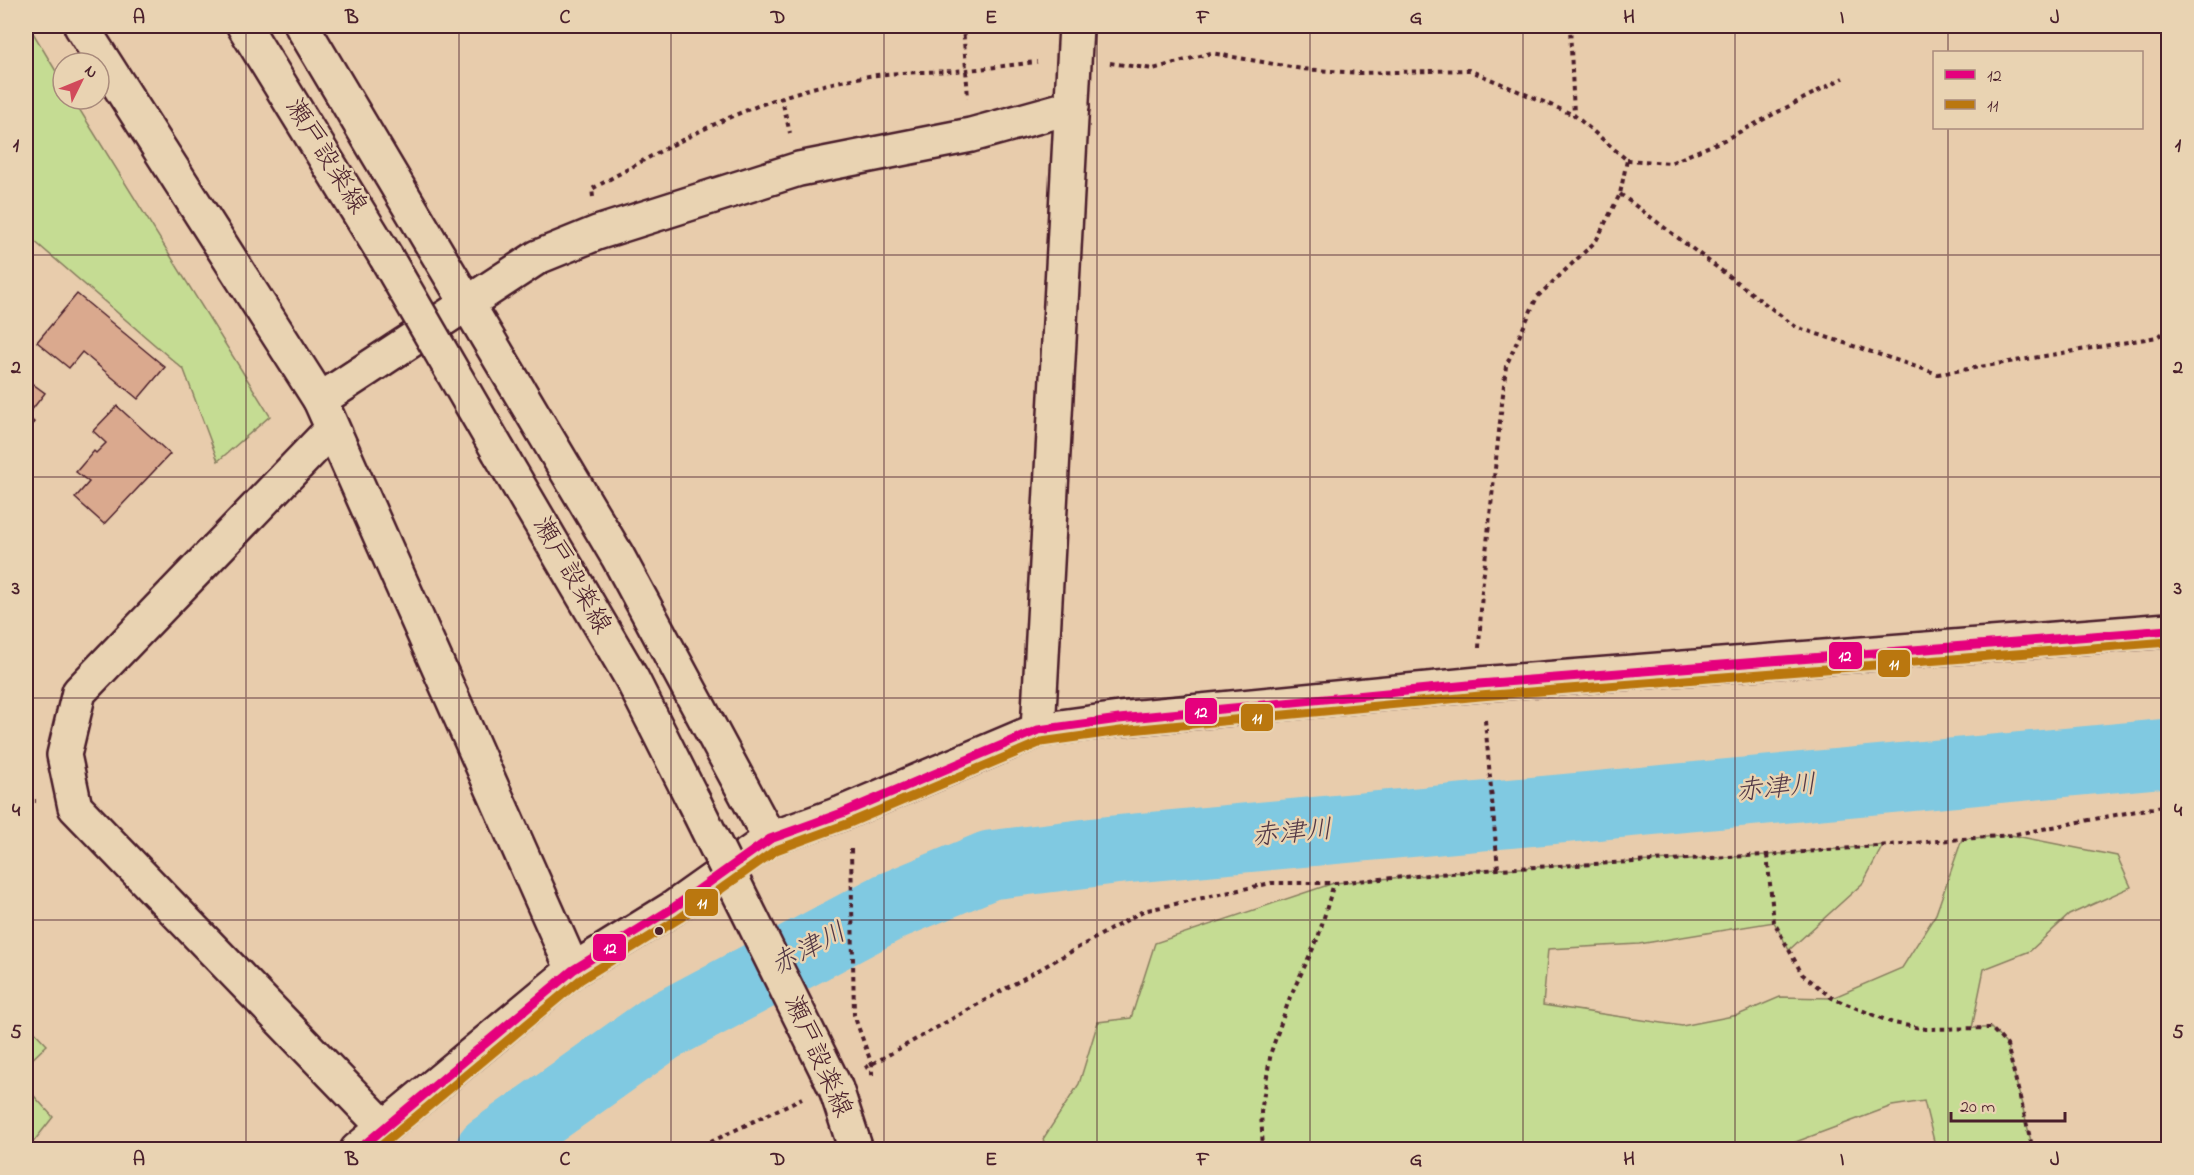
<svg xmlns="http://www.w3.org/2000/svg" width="2194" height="1175" font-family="'Indie Flower','Klee One',sans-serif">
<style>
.green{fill:#c5dc93;stroke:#887e5f;stroke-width:1.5}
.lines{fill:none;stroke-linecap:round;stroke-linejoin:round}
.river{stroke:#80c9e1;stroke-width:69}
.building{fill:#daa98e;stroke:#4a1f2b;stroke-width:1.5}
.minor-casing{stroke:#4a1f2b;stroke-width:38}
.major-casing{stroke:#4a1f2b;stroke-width:38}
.path{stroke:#4a1f2b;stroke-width:4;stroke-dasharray:4.5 4.5;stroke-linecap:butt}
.minor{stroke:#e9d3b2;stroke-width:33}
.major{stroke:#e9d3b2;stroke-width:33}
.major-bridge-casing{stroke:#4a1f2b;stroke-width:38;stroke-linecap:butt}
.major-bridge{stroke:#e9d3b2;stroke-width:33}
.bus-1-casing{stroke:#e9d3b2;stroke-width:14}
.bus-2-casing{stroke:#e9d3b2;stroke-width:14}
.bus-1{stroke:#e5007d;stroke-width:9}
.bus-2{stroke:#ba770f;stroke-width:9}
.grid{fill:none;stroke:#4a1f2b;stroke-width:1.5;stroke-opacity:0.55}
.bus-dot{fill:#4a1f2b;stroke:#e9d3b2;stroke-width:2}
.labels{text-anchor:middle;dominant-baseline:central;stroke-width:5;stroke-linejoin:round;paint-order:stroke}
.street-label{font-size:26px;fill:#4a1f2b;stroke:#e9d3b2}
.water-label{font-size:27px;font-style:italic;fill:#523846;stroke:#e9d3b2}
.line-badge{stroke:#e9d3b2;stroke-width:2}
.badge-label{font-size:16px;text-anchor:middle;font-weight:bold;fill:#fff}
.neatline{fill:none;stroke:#4a1f2b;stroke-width:2}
.grid-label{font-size:20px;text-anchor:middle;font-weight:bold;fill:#4a1f2b}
</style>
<rect width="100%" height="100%" fill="#e8ccac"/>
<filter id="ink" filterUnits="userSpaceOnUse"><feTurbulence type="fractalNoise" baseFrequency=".0167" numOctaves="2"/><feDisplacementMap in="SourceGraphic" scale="12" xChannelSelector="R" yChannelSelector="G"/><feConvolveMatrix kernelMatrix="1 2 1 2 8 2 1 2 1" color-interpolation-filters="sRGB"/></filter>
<g filter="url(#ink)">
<g class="green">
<polygon points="26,26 29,26 63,83 63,99 73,99 270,416 218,461 184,370 26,234"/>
<polygon points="2011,835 2117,856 2131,887 2069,915 2030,951 1984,969 1972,1028 1991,1028 2007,1045 2033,1149 1936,1149 1924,1101 1892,1106 1777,1149 1047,1150 1043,1139 1079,1084 1098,1022 1131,1018 1155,943 1334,883 1498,869 1767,855 1883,845 1863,883 1789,950 1774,922 1639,944 1548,949 1543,1005 1682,1026 1738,1015 1780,997 1832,998 1902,968 1936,914 1962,839"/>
<polygon points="26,1023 47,1045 26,1065"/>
<polygon points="26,1087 53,1117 27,1150 26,1149"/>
</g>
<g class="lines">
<polyline class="river" points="490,1150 661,1028 891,906 990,865 1113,850 2168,753"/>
</g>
<g class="building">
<polygon points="77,294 165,367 138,399 82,352 69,368 37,342"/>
<polygon points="26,379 45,393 27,416 34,422 26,433"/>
<polygon points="117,406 170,454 104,524 75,498 89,482 76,472 94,451 96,453 106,443 93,431"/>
</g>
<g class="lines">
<g class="minor-casing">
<g id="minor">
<polyline points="81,26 320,400"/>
<polyline points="302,26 618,557 770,839"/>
<polyline points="332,429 79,692 64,755 75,807 383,1126"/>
<polyline points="1038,730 1076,26"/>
<polyline points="573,970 320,400 538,257 597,233 799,169 971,135 1072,107"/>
<polyline points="357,1150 573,970 673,908 770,839 842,813 1038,730 1119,719 1479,684 2168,630"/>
</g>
</g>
<g class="major-casing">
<g id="major">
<polyline points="244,26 386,257"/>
<polyline points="499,452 632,679 694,802"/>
<polyline points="836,1089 856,1150"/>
</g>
</g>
<g class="path">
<polyline points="963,26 968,98"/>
<polyline points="1110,63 1153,69 1211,53 1302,69 1359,73 1469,70 1574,115"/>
<polyline points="781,96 790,133"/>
<polyline points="1627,160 1670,163 1724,140 1843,78"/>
<polyline points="1620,194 1796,327 1938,374 2157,337 2168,330"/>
<path d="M 593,197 L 592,189 C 683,138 764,92 869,76 C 897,72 927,72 955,71 C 983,69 1010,65 1037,62"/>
<polyline points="1479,648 1482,590 1506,366 1537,297 1596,241 1620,194 1627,160 1574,115 1570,26"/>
<polyline points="1485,720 1498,869"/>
<polyline points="26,801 36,801"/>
<polyline points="851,849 854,1015 872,1065 872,1078"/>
<polyline points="1767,855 1774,922 1802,974 1832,998 1893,1023 1926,1029 1991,1028 2007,1045 2033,1150"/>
<polyline points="865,1068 1143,911 1271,883 1334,883 1498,869 1767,855 2011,835 2168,805"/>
<polyline points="694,1150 802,1098"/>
<polyline points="1263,1150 1261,1112 1271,1052 1290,997 1318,938 1334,883"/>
</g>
<use href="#minor" class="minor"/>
<use href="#major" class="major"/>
<g class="major-bridge-casing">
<g id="major-bridge">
<polyline points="386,257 499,452"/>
<polyline points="694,802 836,1089"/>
</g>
</g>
<use href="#major-bridge" class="major-bridge"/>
<g class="bus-1-casing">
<polyline id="bus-1" points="358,1150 573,970 673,908 770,839 842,813 1038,730 1119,719 1479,684 2168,630"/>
</g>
<g class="bus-2-casing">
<polyline id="bus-2" points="376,1150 580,980 680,918 776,850 847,824 1041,742 1120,731 1480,696 2168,642"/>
</g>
<use href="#bus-1" class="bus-1"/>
<use href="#bus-2" class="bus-2"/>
</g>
</g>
<path class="grid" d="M 246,26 L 246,1150M 459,26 L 459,1150M 671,26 L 671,1150M 884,26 L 884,1150M 1097,26 L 1097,1150M 1310,26 L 1310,1150M 1523,26 L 1523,1150M 1735,26 L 1735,1150M 1948,26 L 1948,52M 1948,128 L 1948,1150M 26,255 L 2168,255M 26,477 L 2168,477M 26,698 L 2168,698M 26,920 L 2168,920"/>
<circle class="bus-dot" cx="659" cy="931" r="5"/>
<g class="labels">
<g class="street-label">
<text transform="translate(325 157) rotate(58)">瀬戸設楽線</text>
<text transform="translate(571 576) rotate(60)">瀬戸設楽線</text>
<text transform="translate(817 1057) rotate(66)">瀬戸設楽線</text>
</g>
<g class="water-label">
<text transform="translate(1776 789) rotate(-5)">赤津川</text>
<text transform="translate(1292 834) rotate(-5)">赤津川</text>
<text transform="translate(809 950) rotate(-28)">赤津川</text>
</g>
</g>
<g class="line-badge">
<rect x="1828" y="641" width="35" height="29" rx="6" fill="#e5007d"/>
<rect x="1877" y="649" width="34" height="29" rx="6" fill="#ba770f"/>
<rect x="1184" y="697" width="34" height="28" rx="6" fill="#e5007d"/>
<rect x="1240" y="703" width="34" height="29" rx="6" fill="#ba770f"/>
<rect x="684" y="888" width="35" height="29" rx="6" fill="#ba770f"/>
<rect x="592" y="933" width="35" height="29" rx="6" fill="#e5007d"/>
</g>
<g class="badge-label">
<text x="1845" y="661">12</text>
<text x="1894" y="669">11</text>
<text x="1201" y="717">12</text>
<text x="1257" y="723">11</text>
<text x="702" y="908">11</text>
<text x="610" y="953">12</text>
</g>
<rect width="2194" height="1175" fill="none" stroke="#e9d3b2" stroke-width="66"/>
<rect x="1933" y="51" width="210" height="78" fill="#e9d3b2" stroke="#a98b7c" stroke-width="1.5"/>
<rect x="1945" y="70" width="30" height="9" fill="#e5007d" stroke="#a98b7c" stroke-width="1.5"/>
<text x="1987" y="81" font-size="18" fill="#4a1f2b">12</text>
<rect x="1945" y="100" width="30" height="9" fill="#ba770f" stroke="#a98b7c" stroke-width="1.5"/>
<text x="1987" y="111" font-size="18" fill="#4a1f2b">11</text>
<g transform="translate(81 81) rotate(47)"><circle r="28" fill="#e9d3b2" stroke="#a98b7c" stroke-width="1.5"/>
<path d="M0-4.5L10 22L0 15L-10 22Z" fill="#d1495b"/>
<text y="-9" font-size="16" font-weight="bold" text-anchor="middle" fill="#4a1f2b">N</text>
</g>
<path d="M1951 1112v9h114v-9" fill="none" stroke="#4a1f2b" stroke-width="3"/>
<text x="1960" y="1112" font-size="18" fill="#4a1f2b" stroke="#e9d3b2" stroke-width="4.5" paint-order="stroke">20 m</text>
<rect x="33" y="33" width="2128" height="1109" class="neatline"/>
<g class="grid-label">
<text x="139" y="23">A</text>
<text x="352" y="23">B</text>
<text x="565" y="23">C</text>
<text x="778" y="23">D</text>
<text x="991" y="23">E</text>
<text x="1203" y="23">F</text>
<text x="1416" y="23">G</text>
<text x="1629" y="23">H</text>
<text x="1842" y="23">I</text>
<text x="2055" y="23">J</text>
<text x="16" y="151">1</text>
<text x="2178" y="151">1</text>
<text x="16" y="373">2</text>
<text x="2178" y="373">2</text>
<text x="16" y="594">3</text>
<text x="2178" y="594">3</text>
<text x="16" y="816">4</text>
<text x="2178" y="816">4</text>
<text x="16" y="1038">5</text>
<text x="2178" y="1038">5</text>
<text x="139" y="1165">A</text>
<text x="352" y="1165">B</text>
<text x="565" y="1165">C</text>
<text x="778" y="1165">D</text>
<text x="991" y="1165">E</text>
<text x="1203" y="1165">F</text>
<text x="1416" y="1165">G</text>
<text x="1629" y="1165">H</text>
<text x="1842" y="1165">I</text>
<text x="2055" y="1165">J</text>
</g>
</svg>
